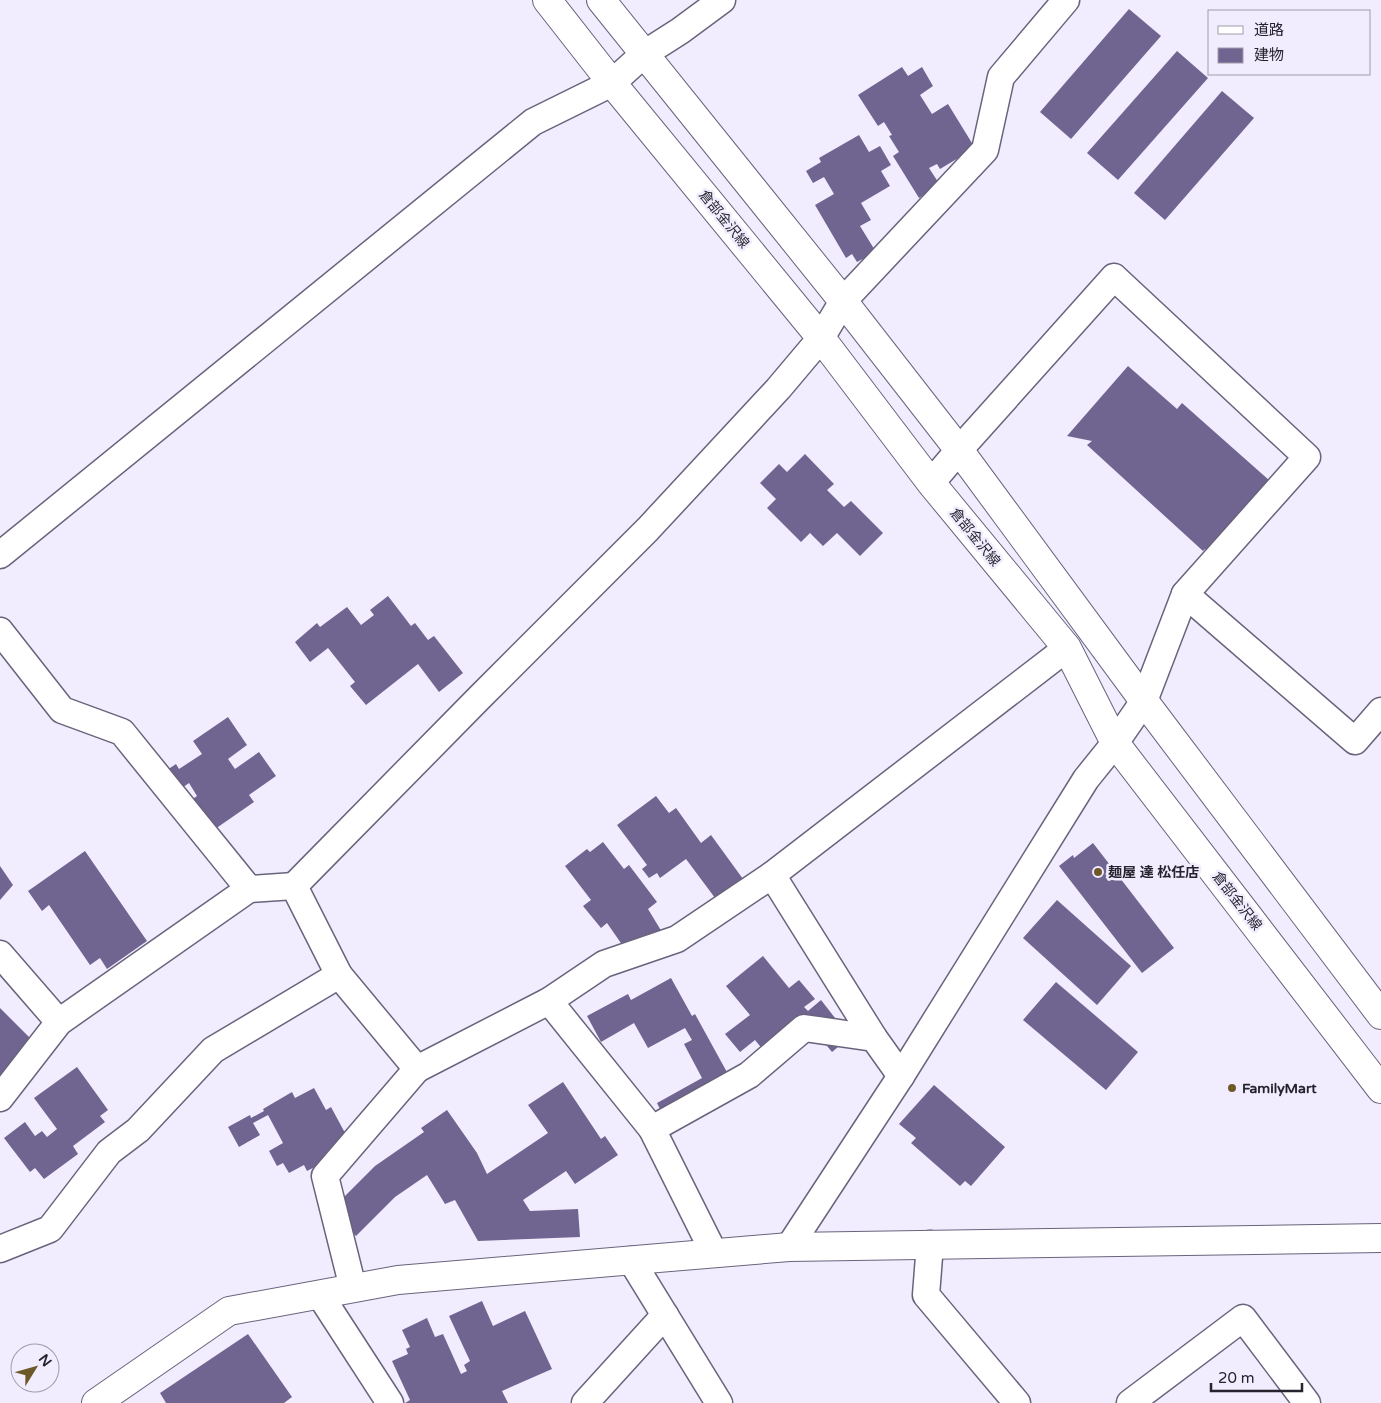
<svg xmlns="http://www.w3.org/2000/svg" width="1381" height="1403" font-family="'Varela Round','Noto Sans JP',sans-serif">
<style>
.building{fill:#706591}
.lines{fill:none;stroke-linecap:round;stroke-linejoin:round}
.street-casing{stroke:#69637c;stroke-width:29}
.secondary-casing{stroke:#69637c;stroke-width:30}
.street{stroke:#fff;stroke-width:26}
.secondary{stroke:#fff;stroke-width:28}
.poi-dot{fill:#6e5828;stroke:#f1edfe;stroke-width:2}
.labels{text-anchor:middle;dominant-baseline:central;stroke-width:5;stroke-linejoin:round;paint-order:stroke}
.street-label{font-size:14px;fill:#25232d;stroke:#f1edfe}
.poi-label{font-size:14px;font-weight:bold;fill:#25232d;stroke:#f1edfe;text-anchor:start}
</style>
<rect width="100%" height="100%" fill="#f1edfe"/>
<g class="building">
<polygon points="1129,9 1161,36 1071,139 1040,112"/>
<polygon points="1177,51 1208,78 1118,180 1087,153"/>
<polygon points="902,67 908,76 922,67 933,86 920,95 932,114 948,104 975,148 940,169 937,164 929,168 940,185 919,198 893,156 899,152 889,136 892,135 884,122 878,126 858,95"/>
<polygon points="1222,91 1254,118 1165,220 1134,193"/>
<polygon points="859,135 869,152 880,146 891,165 881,171 890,186 861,203 871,220 860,226 876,252 857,262 852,254 846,258 815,205 834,194 824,177 813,183 806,171 821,162 819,158"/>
<polygon points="1128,366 1177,409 1182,403 1288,497 1226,567 1205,549 1203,551 1087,445 1092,441 1067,436"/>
<polygon points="805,454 834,484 827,490 844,507 851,501 883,533 860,556 837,533 823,546 810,533 801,542 767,508 776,499 760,483 779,464 787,472"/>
<polygon points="388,596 411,626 415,623 428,640 434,636 463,673 439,692 418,664 366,705 350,686 355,682 328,648 310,662 295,642 317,623 320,627 347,607 361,625 374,615 370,610"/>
<polygon points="228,717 247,745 228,759 235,769 259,752 276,776 249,795 254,802 205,836 184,805 197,796 189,783 169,797 155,778 176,764 179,769 202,754 193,741"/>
<polygon points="656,796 669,813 676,808 701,843 711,835 751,890 724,910 686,859 660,878 657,873 649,878 642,869 647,865 617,825"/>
<polygon points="603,842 624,869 629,865 657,902 648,909 668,942 632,959 607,923 601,928 583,906 591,900 565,866 587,849 590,852"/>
<polygon points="1093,843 1174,948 1142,973 1059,866 1073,855 1074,858"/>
<polygon points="85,851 147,941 107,969 100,958 90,965 49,905 42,911 28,891"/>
<polygon points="0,866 13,885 0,900"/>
<polygon points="1057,900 1131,966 1097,1005 1023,938"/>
<polygon points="763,956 789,988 799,980 815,999 804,1007 808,1011 821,1000 850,1037 832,1052 804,1018 764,1051 755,1040 740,1052 725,1034 750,1015 726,986"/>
<polygon points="671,978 692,1016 695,1014 734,1085 661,1111 657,1103 702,1078 684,1044 692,1040 685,1028 648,1048 634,1023 601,1042 587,1016 628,994 631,1000"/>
<polygon points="1056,982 1138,1052 1106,1090 1023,1020"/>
<polygon points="0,1008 39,1047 0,1086"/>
<polygon points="77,1067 108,1110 100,1116 105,1122 73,1146 78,1154 44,1179 35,1168 30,1172 4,1138 25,1122 35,1136 42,1131 47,1137 57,1129 34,1098"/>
<polygon points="563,1082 601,1139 605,1136 618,1155 575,1184 566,1171 523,1200 530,1211 578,1209 580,1237 478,1241 455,1200 445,1204 427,1175 395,1197 356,1236 336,1216 339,1202 375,1166 424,1132 421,1128 447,1110 477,1153 487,1174 548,1133 528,1105"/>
<polygon points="934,1085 1005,1147 971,1186 965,1181 960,1186 911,1143 916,1138 899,1124"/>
<polygon points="314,1088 326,1110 331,1107 351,1144 328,1160 307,1171 304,1165 289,1173 283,1163 277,1166 269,1151 283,1143 268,1115 253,1123 260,1135 239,1147 228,1127 250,1115 251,1118 264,1111 263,1109 292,1092 295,1098"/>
<polygon points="482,1301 493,1326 525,1311 552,1369 502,1391 508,1403 405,1403 410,1400 392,1361 408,1354 406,1349 410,1347 402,1330 427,1318 435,1337 443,1334 461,1374 467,1371 464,1365 470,1361 449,1316"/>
<polygon points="248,1334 292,1397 284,1403 166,1403 160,1393"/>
</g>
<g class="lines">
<g class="street-casing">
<g id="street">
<polyline points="931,483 959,450 1114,277 1307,457 1185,594"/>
<polyline points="0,555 533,122 612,83 644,54 680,31 722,0"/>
<polyline points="0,631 62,710 122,732 249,889 294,886"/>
<polyline points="772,875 874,1038 901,1076"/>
<polyline points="0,954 59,1022"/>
<polyline points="549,1001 652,1129 714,1253"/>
<polyline points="417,1069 549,1001 604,964 677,939 772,875 1067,648"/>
<polyline points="0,1098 59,1022 249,889"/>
<polyline points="652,1129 749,1075 804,1028 874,1038"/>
<polyline points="930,1244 926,1295 1017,1403"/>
<polyline points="789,1247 901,1076 1086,779 1115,743 1144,701 1185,594 1355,741 1381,711"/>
<polyline points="0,1249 50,1229 109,1152 138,1130 213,1050 339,975"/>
<polyline points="631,1260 719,1403"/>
<polyline points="353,1288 325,1176 417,1069 339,975 294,886 480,697 648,529 778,389 821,338 843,301 985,150 1001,77 1066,0"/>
<polyline points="320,1295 390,1403"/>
<polyline points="585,1403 665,1315"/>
<polyline points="1130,1403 1243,1318 1307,1403"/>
</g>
</g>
<g class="secondary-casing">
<g id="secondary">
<polyline points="547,0 612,83 821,338 931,483 1067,648 1115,743 1381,1089"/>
<polyline points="601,0 843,301 959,450 1144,701 1381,1015"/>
<polyline points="96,1403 229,1311 398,1280 789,1247 1381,1238"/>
</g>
</g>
<use href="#street" class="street"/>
<use href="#secondary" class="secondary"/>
</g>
<g class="poi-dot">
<circle cx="1098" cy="872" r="5"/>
<circle cx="1232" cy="1088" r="5"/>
</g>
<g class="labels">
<g class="street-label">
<text transform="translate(724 219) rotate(51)">倉部金沢線</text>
<text transform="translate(975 537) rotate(51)">倉部金沢線</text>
<text transform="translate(1237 901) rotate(52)">倉部金沢線</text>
</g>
<g class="poi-label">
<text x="1108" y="872">麺屋 達 松任店</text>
<text x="1242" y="1088">FamilyMart</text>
</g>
</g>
<rect x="1208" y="10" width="162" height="65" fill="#f1edfe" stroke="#9f9caa"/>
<rect x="1218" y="26" width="25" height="8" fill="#ffffff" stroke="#9f9caa"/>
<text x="1254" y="35" font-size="15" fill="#25232d">道路</text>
<rect x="1218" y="48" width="25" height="15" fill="#706591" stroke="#9f9caa"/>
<text x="1254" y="60" font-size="15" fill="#25232d">建物</text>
<g transform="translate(35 1368) rotate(53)"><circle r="24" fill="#f1edfe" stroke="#9f9caa"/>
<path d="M0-4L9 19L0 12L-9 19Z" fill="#6e5828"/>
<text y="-8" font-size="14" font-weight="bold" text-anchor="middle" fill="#25232d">N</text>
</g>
<path d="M1211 1383v8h91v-8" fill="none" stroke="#25232d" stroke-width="2.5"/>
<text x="1218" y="1383" font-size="15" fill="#25232d" stroke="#f1edfe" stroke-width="4" paint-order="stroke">20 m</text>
</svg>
